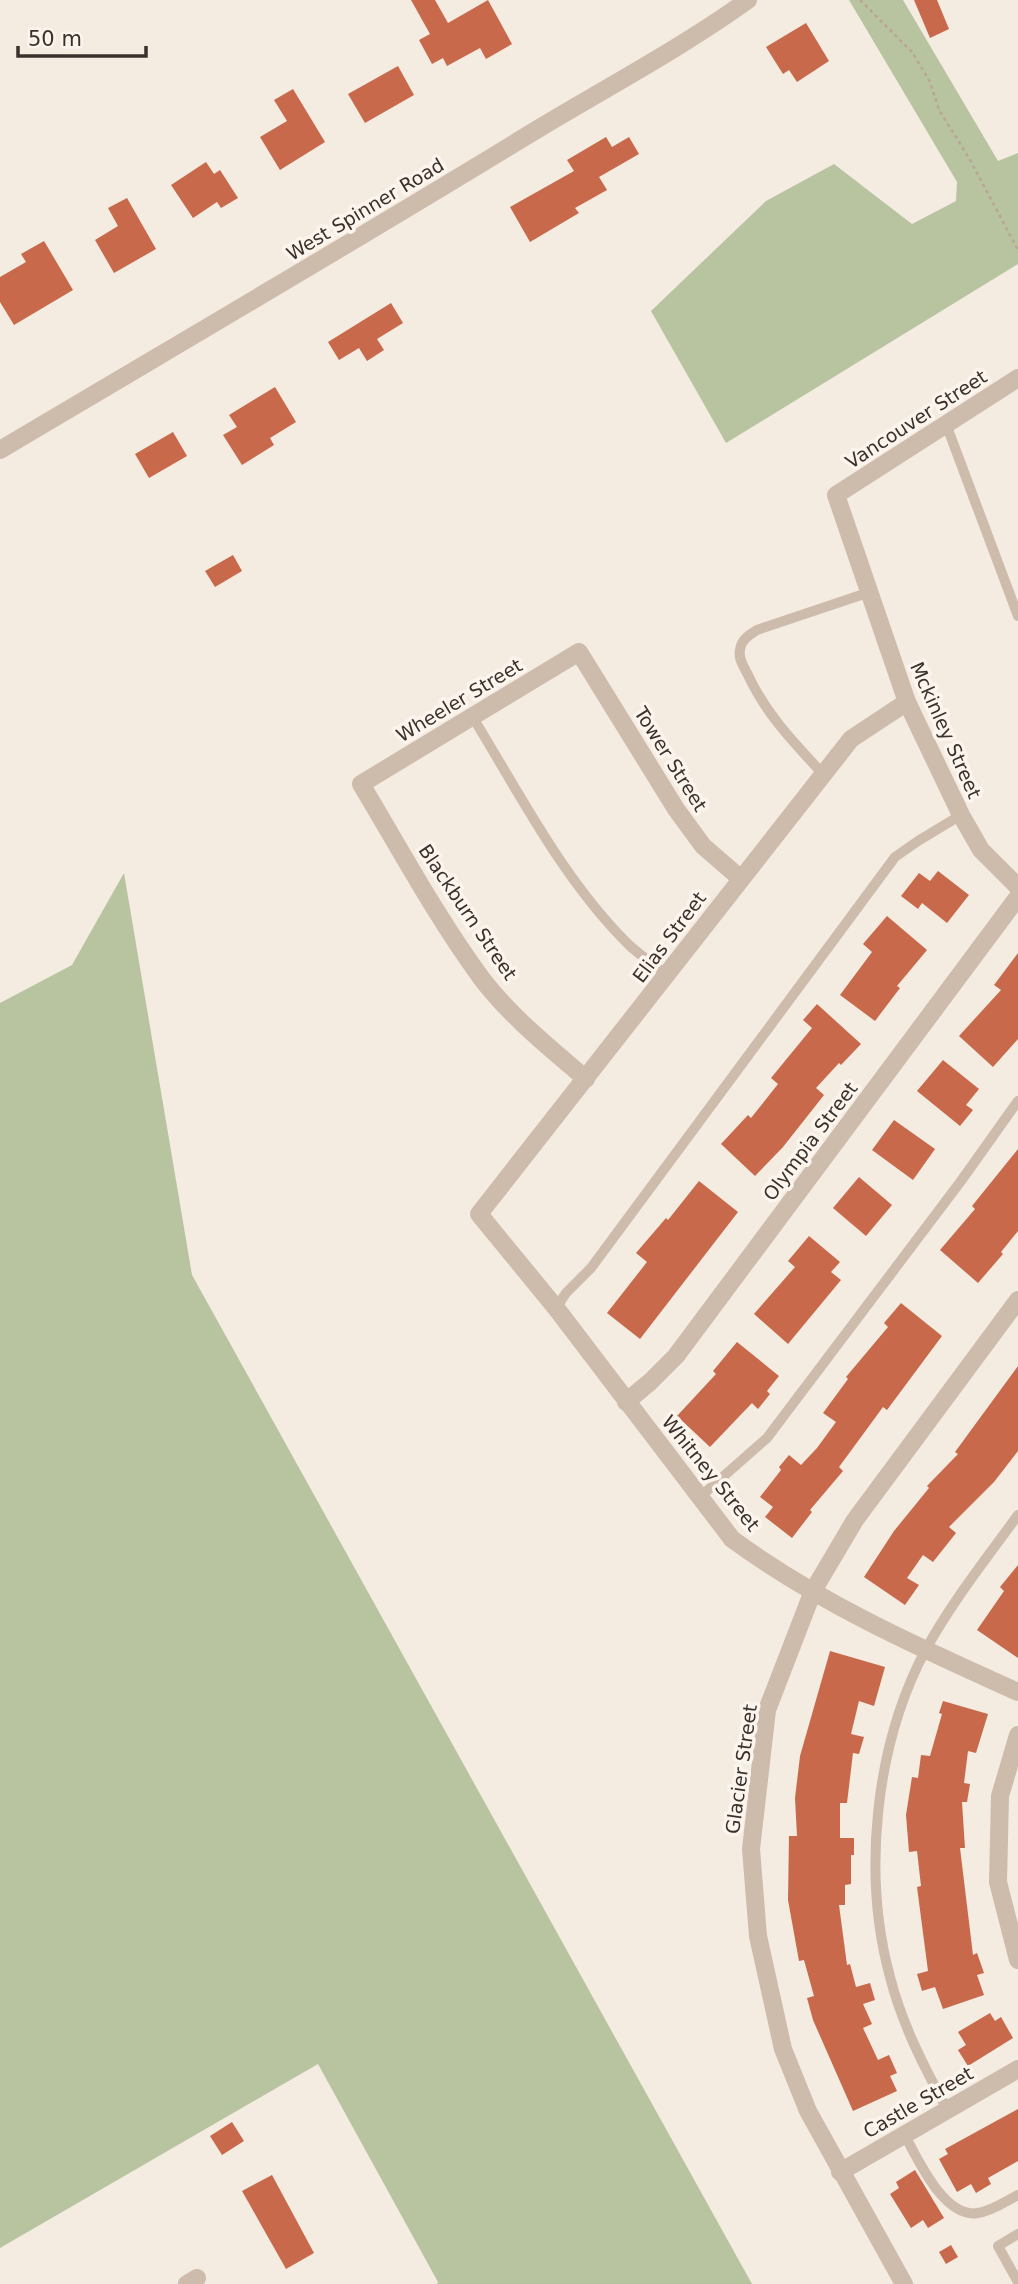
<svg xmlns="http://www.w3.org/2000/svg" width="1018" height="2284" font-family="'DejaVu Sans',sans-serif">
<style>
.green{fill:#b8c4a0}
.building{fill:#c8694b}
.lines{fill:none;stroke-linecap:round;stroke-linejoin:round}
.path{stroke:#b9a596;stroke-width:2.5;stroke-dasharray:3.5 3.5;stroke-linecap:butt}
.service{stroke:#cdbbac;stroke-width:10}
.minor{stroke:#cdbbac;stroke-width:18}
.tertiary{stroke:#cdbbac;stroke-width:18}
.labels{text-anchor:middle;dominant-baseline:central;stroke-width:7;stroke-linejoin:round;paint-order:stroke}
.street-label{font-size:19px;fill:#3b302b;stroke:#fbf5ee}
</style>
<rect width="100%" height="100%" fill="#f4ebe1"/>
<g class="green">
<polygon points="849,0 903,0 998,161 1018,153 1018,264 726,443 651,311 766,201 834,164 912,224 956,201 957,182"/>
<polygon points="124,873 192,1275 752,2284 437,2284 438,2282 318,2064 0,2248 0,1003 72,965"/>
</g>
<g class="building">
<polygon points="411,0 435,0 448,23 488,0 512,44 486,59 480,48 447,66 443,58 432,64 419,40 430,34"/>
<polygon points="914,0 937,0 949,29 930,38"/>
<polygon points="806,23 829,61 797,82 789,70 783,74 766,47"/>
<polygon points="398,66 414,95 365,123 348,94"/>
<polygon points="293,89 325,142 280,170 260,137 287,121 274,100"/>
<polygon points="606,137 612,147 629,137 639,154 599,177 607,190 575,208 579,213 530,242 510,207 574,171 567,160"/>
<polygon points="206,162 214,174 220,170 238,198 221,208 217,202 193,218 171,185"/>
<polygon points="127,198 156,249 114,273 95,240 118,226 108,208"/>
<polygon points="44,241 73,290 14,325 0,302 0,277 26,262 21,254"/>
<polygon points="391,303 403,323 377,339 384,350 367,361 359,348 339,360 328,342"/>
<polygon points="275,387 296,422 270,438 274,445 242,465 223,435 237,427 229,415"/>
<polygon points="173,432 187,456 149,478 135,454"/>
<polygon points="233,555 242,571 215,587 205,571"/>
<polygon points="938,871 969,895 947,923 922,903 918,909 901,896 919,873 930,881"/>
<polygon points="887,916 927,950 897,986 900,988 875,1021 840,995 872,952 863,944"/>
<polygon points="1018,953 1018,1039 993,1067 959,1036 1001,990 994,985"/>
<polygon points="817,1004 861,1044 841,1065 839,1063 816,1088 824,1095 783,1147 755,1176 721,1144 748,1115 751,1118 778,1084 771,1078 812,1028 803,1020"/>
<polygon points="943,1060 979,1089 966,1105 973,1110 960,1126 917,1091"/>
<polygon points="894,1120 935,1149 913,1180 872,1150"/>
<polygon points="1018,1149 1018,1231 1001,1252 1003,1254 978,1283 940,1250 975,1209 972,1206"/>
<polygon points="859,1177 892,1205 866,1236 833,1208"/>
<polygon points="699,1181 738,1212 640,1339 607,1313 647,1262 636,1253 666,1218 668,1220"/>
<polygon points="809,1236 840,1262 831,1272 841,1280 788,1344 754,1314 795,1267 788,1261"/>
<polygon points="901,1303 942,1336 887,1410 883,1407 839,1467 843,1471 810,1510 812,1512 792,1538 765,1517 773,1507 760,1497 781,1470 779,1467 789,1455 801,1465 817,1448 836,1422 823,1413 848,1379 846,1377 888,1327 884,1323"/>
<polygon points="737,1342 779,1376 767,1391 770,1394 758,1409 752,1403 710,1447 677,1416 716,1374 713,1371"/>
<polygon points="1018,1366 1018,1451 994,1482 949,1527 956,1533 933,1562 923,1555 907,1578 919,1585 905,1605 864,1577 894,1531 929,1488 927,1486 958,1454 955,1452"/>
<polygon points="1018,1565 1018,1658 977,1630 1004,1591 1000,1587"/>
<polygon points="830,1651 885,1667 874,1706 859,1701 851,1734 864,1737 859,1754 853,1753 847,1803 840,1803 840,1838 854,1838 854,1855 851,1855 851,1884 845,1885 845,1905 839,1905 847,1965 850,1964 856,1987 870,1983 875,2000 863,2004 872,2024 863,2028 878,2060 889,2055 897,2073 890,2076 897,2091 853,2111 813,2020 807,1998 814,1996 804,1960 799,1961 788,1900 789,1836 797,1836 795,1798 800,1756"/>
<polygon points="943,1701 988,1714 976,1753 968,1751 964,1783 970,1784 967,1802 962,1802 965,1848 960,1848 973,1955 977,1953 984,1973 977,1975 984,1995 943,2009 935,1987 922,1991 917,1974 928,1971 917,1887 921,1886 917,1851 909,1852 906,1815 912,1777 918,1778 921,1755 930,1756 942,1714 939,1713"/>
<polygon points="990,2013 995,2021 1001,2017 1013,2038 968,2066 958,2050 966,2045 958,2032"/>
<polygon points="1018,2109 1018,2161 988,2178 991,2184 976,2193 971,2184 957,2192 939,2159 948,2154 945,2149"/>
<polygon points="232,2122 244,2141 222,2155 210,2136"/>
<polygon points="915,2170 944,2218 928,2228 923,2220 911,2228 890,2194 899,2188 896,2182"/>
<polygon points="272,2175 314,2253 286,2269 242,2191"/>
<polygon points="951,2245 958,2257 946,2264 939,2252"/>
</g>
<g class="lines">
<polyline class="path" points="860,0 912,52 930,82 939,110 969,158 1018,250"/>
<g class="service">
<polyline points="946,424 1018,616"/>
<path d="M 472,716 C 520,794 563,880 629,945 C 641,956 655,965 667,975"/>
<path d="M 823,774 C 794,743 766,714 748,675 C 744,667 738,659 740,650 C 741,640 749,635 757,630 L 870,592"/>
<polyline points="556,1308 566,1293 591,1268 895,857 918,841 961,815"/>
<polyline points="700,1497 767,1438 961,1181 1018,1101"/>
<path d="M 947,2109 C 924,2067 902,2024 890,1977 C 862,1874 875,1746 925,1651 C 951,1603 986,1559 1018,1515"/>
<path d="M 904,2134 C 918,2159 944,2219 978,2213 C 992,2211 1006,2201 1018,2195"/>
<polyline points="1018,2234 998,2246 1018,2282"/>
</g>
<g class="minor">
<polyline points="1018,378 836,495 907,702 961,815 981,850 1018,887"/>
<path d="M 907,702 L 851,739 L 479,1214 L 556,1308 L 732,1539 C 819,1603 920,1648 1018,1692"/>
<path d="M 586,1079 C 550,1048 511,1017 482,979 C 437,918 400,849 361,784 L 579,652 L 676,809 L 703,846 L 740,878"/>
<polyline points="626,1402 650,1382 676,1356 1018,897"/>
<polyline points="1018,1735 1000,1796 998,1882 1018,1960"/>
<polyline points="840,2172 1018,2069"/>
<polyline points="187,2284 197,2278"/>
<polyline points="904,2284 808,2111 783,2049 758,1936 751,1849 767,1710 813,1591 855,1520 1018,1300"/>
</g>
<path class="tertiary" d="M 0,450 C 175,346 350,244 523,138 C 598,92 677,51 748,0"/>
</g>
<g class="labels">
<g class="street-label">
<text transform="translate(365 209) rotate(-31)">West Spinner Road</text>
<text transform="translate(916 419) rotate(-33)">Vancouver Street</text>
<text transform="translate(459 700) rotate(-31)">Wheeler Street</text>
<text transform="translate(946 730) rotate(66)">Mckinley Street</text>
<text transform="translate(671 759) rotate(58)">Tower Street</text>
<text transform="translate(468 912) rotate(56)">Blackburn Street</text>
<text transform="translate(669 937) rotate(-53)">Elias Street</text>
<text transform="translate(810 1141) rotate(-53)">Olympia Street</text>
<text transform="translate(711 1473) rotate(51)">Whitney Street</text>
<text transform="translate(741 1769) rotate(-82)">Glacier Street</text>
<text transform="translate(918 2102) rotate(-30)">Castle Street</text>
</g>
</g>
<path d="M18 46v10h128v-10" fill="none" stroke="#3b302b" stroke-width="3.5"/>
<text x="28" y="46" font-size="21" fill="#3b302b" stroke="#fbf5ee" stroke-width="5" paint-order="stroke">50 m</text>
</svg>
